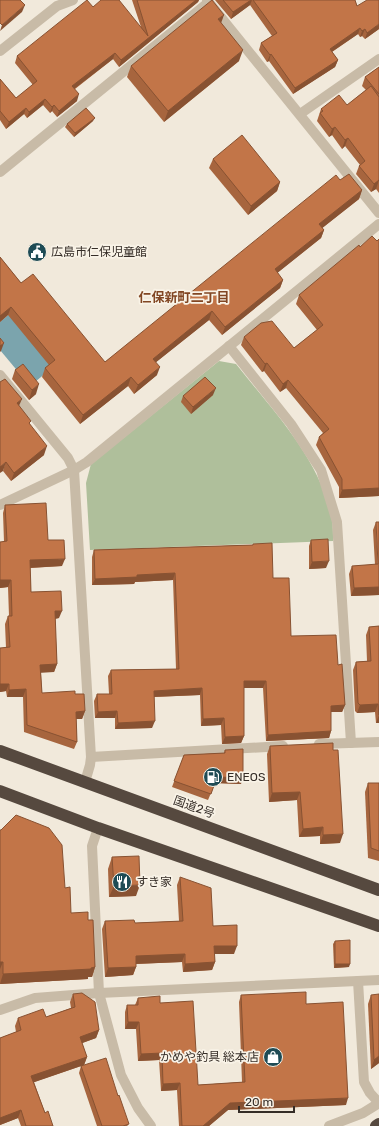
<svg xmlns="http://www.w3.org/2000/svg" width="379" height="1126" font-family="Rubik,'Noto Sans JP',sans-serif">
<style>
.green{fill:#afbf9b}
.water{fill:#7ba4ad}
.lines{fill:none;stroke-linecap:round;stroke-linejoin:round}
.street{stroke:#c8bba7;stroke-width:10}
.highway{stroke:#56493f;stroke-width:12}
.wall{fill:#a7653e}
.shaded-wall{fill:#885232}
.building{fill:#c27548;stroke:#885232}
.labels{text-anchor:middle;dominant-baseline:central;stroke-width:3.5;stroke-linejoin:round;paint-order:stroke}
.poi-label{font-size:12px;fill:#352d27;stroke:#f9f3e7;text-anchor:start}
.street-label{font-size:12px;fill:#352d27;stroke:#f9f3e7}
.neighbourhood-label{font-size:13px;font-weight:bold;fill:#814623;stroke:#f9f3e7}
</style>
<rect width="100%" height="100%" fill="#f1e9db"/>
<path class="green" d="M 219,361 L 236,364 C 273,411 320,458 332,519 C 333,526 333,534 333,541 L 90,550 L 86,483 L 91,464 Z"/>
<polygon class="water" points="21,304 52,368 30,386 0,350 0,322"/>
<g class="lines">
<g class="street">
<polyline points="207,0 379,213"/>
<polyline points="0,51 57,6 73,0"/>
<polyline points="300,114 379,59"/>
<polyline points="0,172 209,2"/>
<polyline points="229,346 291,424 321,470 337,522 351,743"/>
<polyline points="0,375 68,458 74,470 91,757 90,765 85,782"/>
<polyline points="0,505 74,470 87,462 379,224"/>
<polyline points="319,744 379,742"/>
<polyline points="91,757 283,746"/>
<polyline points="98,828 92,846 99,993 121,1075 138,1108 151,1126"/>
<polyline points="358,981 364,1082 370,1093 379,1103"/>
<polyline points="0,1010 35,998 99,993 379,980"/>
<polyline points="329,1126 363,1113 379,1103"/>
</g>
<g class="highway">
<polyline points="0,751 379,890"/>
<polyline points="0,791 98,828 379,926"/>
<polyline points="376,1126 379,1124"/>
</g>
</g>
<g class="wall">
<polygon points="132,0 199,0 198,2 119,67 113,59 75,89 77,101 57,117 52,111 50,113 43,105 27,118 24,114 6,129 0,120 0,79 16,98 33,85 15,63 17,56 93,7 141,27"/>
<polygon points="215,0 355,0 357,6 379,29 365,39 362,36 360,37 358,34 332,52 338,60 335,67 293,94 269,61 267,62 259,50 261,43 272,36 250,5 231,19"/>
<polygon points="221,23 239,61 164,122 127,77 131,66"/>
<polygon points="379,67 379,193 376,189 371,192 356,174 359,166 360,165 345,146 342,149 332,135 329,137 317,121 321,109 347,105 366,90 362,86 365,77"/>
<polygon points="93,121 74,137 65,127 67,124"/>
<polygon points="213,159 280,182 277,191 248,215 209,168"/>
<polygon points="340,180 362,190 359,199 322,228 324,230 321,238 277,273 283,280 280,288 222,335 209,320 156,362 157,375 134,394 128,386 80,424 42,377 45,368 49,365 8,315 0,322 0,257 21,283 105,362"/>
<polygon points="379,239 379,496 339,498 339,487 316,445 319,437 323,433 286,388 280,392 264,371 262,372 241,345 244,337 294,348 317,330 296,304 299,295 360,247 377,241"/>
<polygon points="15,370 36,394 29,400 12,379"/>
<polygon points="213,395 191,414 181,402 183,396"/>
<polygon points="19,406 30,425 44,455 11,481 3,471"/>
<polygon points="5,505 48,540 62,566 30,568 31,592 59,618 55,619 57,664 54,672 41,672 42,693 75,694 85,711 82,719 76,719 77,742 74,749 24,732 23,697 7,697 6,691 0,692 0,648 6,648 5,624 8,616 9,616 8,587 0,588 0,542 4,542 3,513"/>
<polygon points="376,522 379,595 351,596 349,574 352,566 375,565 373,530"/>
<polygon points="311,540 326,568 309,569 309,546"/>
<polygon points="253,544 273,578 291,636 338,665 345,705 342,712 331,712 331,731 329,738 266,741 263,688 244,688 244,736 241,743 222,744 221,725 201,726 200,695 154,697 152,728 115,729 115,718 95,718 94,701 97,694 109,694 108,676 111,670 176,669 173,580 135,582 134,584 92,585 92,557 94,550 253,545"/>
<polygon points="379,626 379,723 376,723 375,712 357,713 355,711 353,670 356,662 367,661 366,635 369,627"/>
<polygon points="270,746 340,843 320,844 320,836 299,837 297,800 269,802 267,754"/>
<polygon points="225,750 241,784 215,783 208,800 172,787 184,755 224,753"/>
<polygon points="368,783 379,783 379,861 368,858 365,792"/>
<polygon points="0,830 65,888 71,913 88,920 95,967 92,977 88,977 88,979 0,984"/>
<polygon points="112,857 136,896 109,897 108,869"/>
<polygon points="180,877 213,926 234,954 214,954 215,962 212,970 183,972 182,962 136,964 136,967 133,975 105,977 102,929 105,921 135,923 179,921 177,885"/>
<polygon points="335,941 349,967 334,968 333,944"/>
<polygon points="73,994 99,1030 96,1038 82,1043 87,1057 84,1065 34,1082 45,1113 53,1126 21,1126 18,1118 0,1125 0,1038 16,1032 15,1026 18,1018 46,1017 71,1008 70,1002"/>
<polygon points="241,995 306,1004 346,1105 228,1110 209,1126 179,1126 177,1090 161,1091 159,1060 138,1061 136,1029 125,1029 125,1012 127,1005 135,1005 138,998 160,1003 198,1085 242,1082 239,1002"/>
<polygon points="371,995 379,1063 371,1069 368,1004"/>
<polygon points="81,1066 128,1126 97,1126 79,1073"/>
</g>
<g class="shaded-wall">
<polygon points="196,0 199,0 198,2 119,67 121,60"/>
<polygon points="251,0 252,0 250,5 231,19 233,12"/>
<polygon points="25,5 22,12 0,31 2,25"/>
<polygon points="224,15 220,26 218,19"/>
<polygon points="379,24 379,29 365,39 367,33"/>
<polygon points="360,28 358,34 327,55 330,49"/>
<polygon points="365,29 362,36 360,37 362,31"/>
<polygon points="243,50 239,61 164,122 168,111"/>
<polygon points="115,53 113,59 70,92 72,86"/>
<polygon points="271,54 269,61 267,62 270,55"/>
<polygon points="338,60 335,67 293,94 295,88"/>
<polygon points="79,94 77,101 57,117 59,111"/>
<polygon points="45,99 43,105 27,118 29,112"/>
<polygon points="54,105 52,111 50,113 52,107"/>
<polygon points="26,108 24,114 6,129 9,122"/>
<polygon points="95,118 93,121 74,137 75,133"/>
<polygon points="335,127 332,135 329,137 332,129"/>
<polygon points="348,138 345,146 342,149 345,140"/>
<polygon points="379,180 376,189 371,192 374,184"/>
<polygon points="280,182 277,191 248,215 251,206"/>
<polygon points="362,190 359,199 316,233 319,224"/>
<polygon points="324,230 321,238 271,278 275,269"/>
<polygon points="283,280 280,288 222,335 225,327"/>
<polygon points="11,307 8,315 0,322 0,316"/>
<polygon points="212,311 209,320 150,367 153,359"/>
<polygon points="4,343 1,351 0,352 0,346"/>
<polygon points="267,363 264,371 262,372 265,364"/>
<polygon points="160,367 157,375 134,394 138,385"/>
<polygon points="131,377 128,386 80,424 83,415"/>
<polygon points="288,380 286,388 280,392 283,384"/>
<polygon points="39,384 36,394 29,400 32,390"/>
<polygon points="216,388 213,395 191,414 193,407"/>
<polygon points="22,399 18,408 17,403"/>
<polygon points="47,446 44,455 11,481 14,473"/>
<polygon points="6,462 3,471 0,473 0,467"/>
<polygon points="379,488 379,496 339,498 342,490"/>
<polygon points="65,559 62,566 27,568 30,560"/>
<polygon points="329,561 326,568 309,569 312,562"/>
<polygon points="175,573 173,580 135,582 134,584 92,585 95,579 137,575"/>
<polygon points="0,580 11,580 8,587 0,588"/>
<polygon points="379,587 379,595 351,596 354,588"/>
<polygon points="55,611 62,611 59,618 52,619"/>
<polygon points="57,664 54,672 38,673 40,665"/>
<polygon points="244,681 266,681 263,688 242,688"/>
<polygon points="0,684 9,684 6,691 0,692"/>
<polygon points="202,688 200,695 151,697 154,691"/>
<polygon points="26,689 23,697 7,697 9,690"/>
<polygon points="378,704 375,712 357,713 360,705"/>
<polygon points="345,705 342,712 328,712 331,706"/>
<polygon points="85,711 82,719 73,719 76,712"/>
<polygon points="117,711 115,718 95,718 98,712"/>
<polygon points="379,715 379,723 376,723"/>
<polygon points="224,718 221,725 201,726 203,719"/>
<polygon points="155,721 152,728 115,729 118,723"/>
<polygon points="331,731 329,738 266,741 268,735"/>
<polygon points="244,736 241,743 222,744 225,737"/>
<polygon points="217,777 243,778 241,784 215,783 208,800"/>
<polygon points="300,792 297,800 269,802 272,793"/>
<polygon points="323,827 320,836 299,837 303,829"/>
<polygon points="343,834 340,843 320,844 323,835"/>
<polygon points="140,885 136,896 109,897 114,886"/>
<polygon points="214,946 237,946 234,954 211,954"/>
<polygon points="185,954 182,962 133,964 136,956"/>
<polygon points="0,962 3,962 0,969"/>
<polygon points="215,962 212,970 183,972 185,964"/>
<polygon points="335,964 350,964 349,967 334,968"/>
<polygon points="95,967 92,977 88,977 88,979 0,984 3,974"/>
<polygon points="136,967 133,975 105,977 108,968"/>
<polygon points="128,1022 139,1022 136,1029 125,1029"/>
<polygon points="99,1030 96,1038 77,1045 80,1037"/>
<polygon points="162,1053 159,1060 138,1061 141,1054"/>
<polygon points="379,1056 379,1063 371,1069 374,1060"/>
<polygon points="87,1057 84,1065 29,1084 31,1076"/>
<polygon points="180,1083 177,1090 161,1091 163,1084"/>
<polygon points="348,1098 346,1105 228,1110 209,1126 203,1126 230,1103"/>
<polygon points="21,1110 18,1118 0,1125 0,1118"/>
</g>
<g class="building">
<polygon points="0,0 20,0 25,5 2,25 0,23"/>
<polygon points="87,0 93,7 101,0 119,0 148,36 137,0 196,0 121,60 115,53 72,86 79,94 59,111 54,105 52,107 45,99 29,112 26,108 9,122 0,111 0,79 16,98 37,81 17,56"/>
<polygon points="212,0 224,15 218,19 243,50 168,111 131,66"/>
<polygon points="223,0 251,0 233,12"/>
<polygon points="253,0 355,0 357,6 367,0 379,0 379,24 367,33 365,29 362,31 360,28 330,49 338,60 295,88 271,54 270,55 261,43 277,33"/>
<polygon points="379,67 379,94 365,77"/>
<polygon points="371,86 379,97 379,181 379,180 374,184 359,166 365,161 348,138 345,140 335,127 332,129 320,113 323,111 321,109 339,95 347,105"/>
<polygon points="86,108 95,118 75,133 67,124"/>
<polygon points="242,135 280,182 251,206 213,159"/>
<polygon points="349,174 362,190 319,224 324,230 275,269 283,280 225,327 212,311 153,359 160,367 138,385 131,377 83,415 45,368 55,360 11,307 0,316 0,257 21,283 33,274 105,362 336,175 340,180"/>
<polygon points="372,236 377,241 379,239 379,488 342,490 342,479 319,437 329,429 288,380 283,384 267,363 265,364 244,337 261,323 272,321 294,348 323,325 299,295 359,245 360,247"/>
<polygon points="0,338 4,343 0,346"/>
<polygon points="23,364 39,384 32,390 15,370"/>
<polygon points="205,377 216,388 193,407 183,396"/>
<polygon points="5,379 22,399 17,403 31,421 29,423 47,446 14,473 6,462 0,467 0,382"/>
<polygon points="46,503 48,540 64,540 65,559 30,560 31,592 61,591 62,611 55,611 57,664 40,665 42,693 75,691 75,694 84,694 85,711 76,712 77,742 27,725 26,689 9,690 9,684 0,684 0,648 10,647 8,616 12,616 11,580 0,580 0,542 7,541 5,505"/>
<polygon points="376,522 379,522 379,587 354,588 352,566 378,564"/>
<polygon points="328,539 329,561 312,562 311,540"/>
<polygon points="272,543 273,578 289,578 291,636 336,635 338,665 342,664 345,705 331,706 331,731 268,735 266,681 244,681 244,736 225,737 224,718 203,719 202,688 154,691 155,721 118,723 117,711 98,712 97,694 112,694 111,670 179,669 175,573 137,575 137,577 95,579 94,550 253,545 253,544"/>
<polygon points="379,626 379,715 378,704 360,705 358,703 356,662 371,661 369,627"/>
<polygon points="333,743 333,750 338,750 343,834 323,835 323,827 303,829 300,792 272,793 270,746"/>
<polygon points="243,749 243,778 217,777 211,794 174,781 184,755 225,753 225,750"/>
<polygon points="368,783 379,783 379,851 371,848"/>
<polygon points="16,815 49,828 62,845 65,888 70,887 71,913 88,912 88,920 93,920 95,967 91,968 91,969 3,974 3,962 0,962 0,830 1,830"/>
<polygon points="139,856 140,885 114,886 112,857"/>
<polygon points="180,877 211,888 213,926 237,925 237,946 214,946 215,962 185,964 185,954 136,956 136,967 108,968 105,921 134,920 135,923 183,921"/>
<polygon points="350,940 350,964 335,964 335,941"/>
<polygon points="306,992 306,1004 343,1002 348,1098 230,1103 203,1126 182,1126 180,1083 163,1084 162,1053 141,1054 139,1022 128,1022 127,1005 138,1005 138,998 160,996 160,1003 193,1001 198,1085 245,1082 241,995"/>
<polygon points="82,993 95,1002 99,1030 80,1037 87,1057 31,1076 45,1113 48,1111 53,1126 26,1126 21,1110 0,1118 0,1038 21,1030 18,1018 43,1009 46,1017 75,1007 73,994"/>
<polygon points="379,994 379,1056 374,1060 371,995"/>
<polygon points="106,1058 118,1096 119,1095 129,1124 123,1126 102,1126 81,1066"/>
</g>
<defs>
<g id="civic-disc" transform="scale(1)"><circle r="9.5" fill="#1e4b55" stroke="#f9f3e7"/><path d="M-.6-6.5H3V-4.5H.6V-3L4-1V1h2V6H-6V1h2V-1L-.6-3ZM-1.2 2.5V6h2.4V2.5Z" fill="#fff"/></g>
<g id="fuel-disc" transform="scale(1)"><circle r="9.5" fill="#1e4b55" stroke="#f9f3e7"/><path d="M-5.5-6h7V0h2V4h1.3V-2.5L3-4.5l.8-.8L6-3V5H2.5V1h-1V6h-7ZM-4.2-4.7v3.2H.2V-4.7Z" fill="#fff"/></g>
<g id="restaurant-disc" transform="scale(1)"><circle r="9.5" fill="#1e4b55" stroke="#f9f3e7"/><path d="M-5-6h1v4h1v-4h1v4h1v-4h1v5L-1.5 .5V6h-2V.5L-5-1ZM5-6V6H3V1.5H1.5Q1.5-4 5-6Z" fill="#fff"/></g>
<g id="shop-disc" transform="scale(1)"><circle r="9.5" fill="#1e4b55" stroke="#f9f3e7"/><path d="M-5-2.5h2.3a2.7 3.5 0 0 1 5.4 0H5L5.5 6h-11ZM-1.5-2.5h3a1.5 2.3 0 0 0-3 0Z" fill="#fff"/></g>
</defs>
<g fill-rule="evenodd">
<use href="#civic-disc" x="37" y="252"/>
<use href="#fuel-disc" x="213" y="777"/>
<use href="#restaurant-disc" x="122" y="882"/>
<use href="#shop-disc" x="273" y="1057"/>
</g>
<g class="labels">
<g class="poi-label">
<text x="51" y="252">広島市仁保児童館</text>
<text x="227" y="777">ENEOS</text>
<text x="136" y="882">すき家</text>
<text x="259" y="1057" text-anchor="end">かめや釣具 総本店</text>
</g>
<g class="street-label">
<text transform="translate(194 807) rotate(20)">国道2号</text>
</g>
<g class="neighbourhood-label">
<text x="184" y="297">仁保新町二丁目</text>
</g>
</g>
<path d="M239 1106v6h55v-6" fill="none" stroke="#352d27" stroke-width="2"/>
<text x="245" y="1106" font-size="12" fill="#352d27" stroke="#f9f3e7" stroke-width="3" paint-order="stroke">20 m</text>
</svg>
